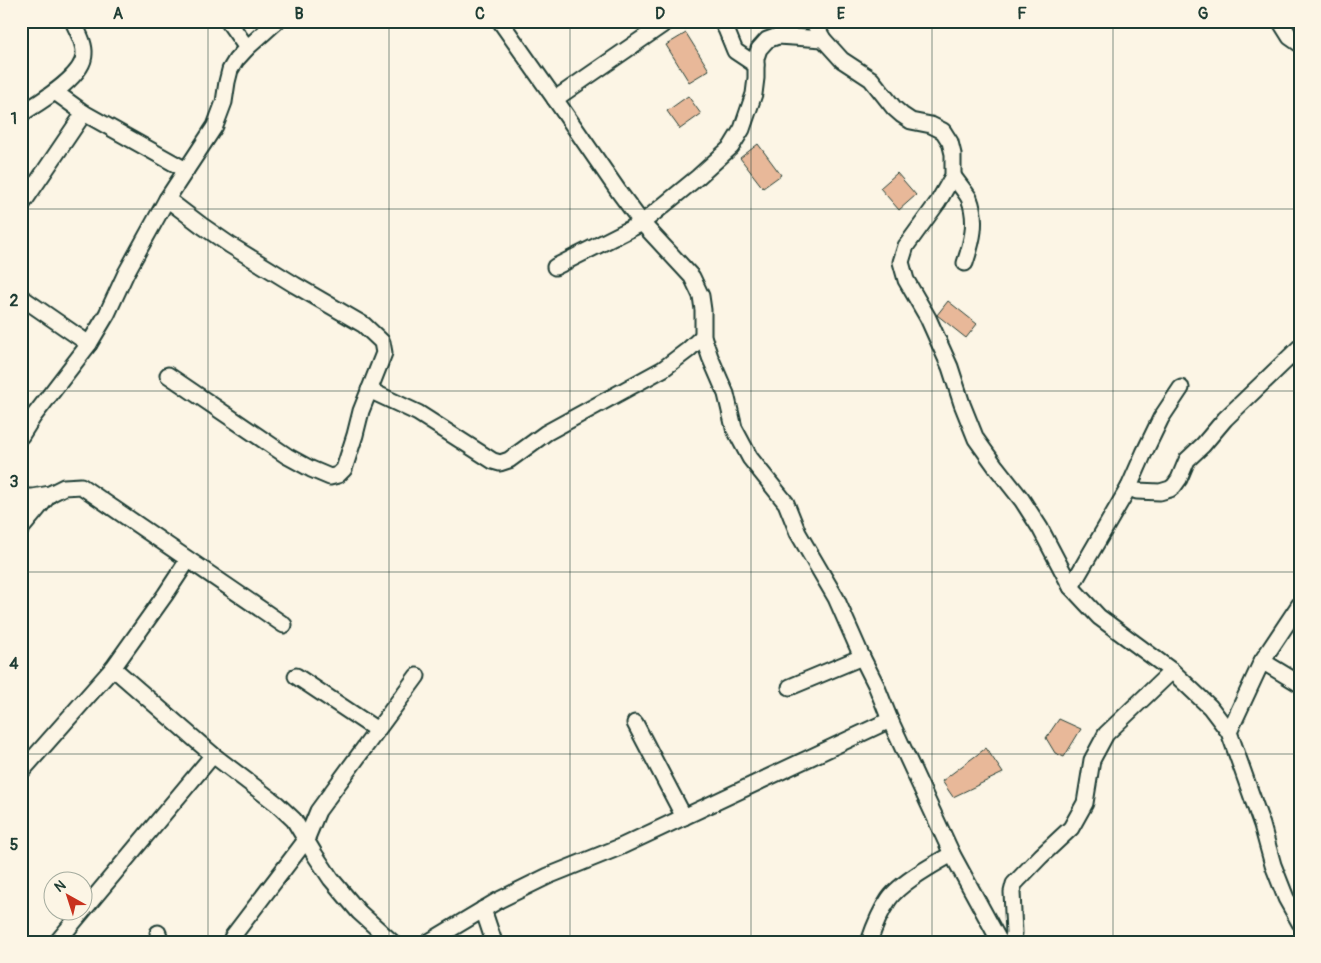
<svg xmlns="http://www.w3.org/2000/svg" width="1321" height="963" font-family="Pangolin,sans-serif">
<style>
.building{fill:#e8b899;stroke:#1f3d34}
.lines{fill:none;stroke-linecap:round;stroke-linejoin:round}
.minor-casing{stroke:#1f3d34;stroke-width:19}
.minor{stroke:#fcf5e5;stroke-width:15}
.grid{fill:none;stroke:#1f3d34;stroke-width:1;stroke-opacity:0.55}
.neatline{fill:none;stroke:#1f3d34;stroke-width:2}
.grid-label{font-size:16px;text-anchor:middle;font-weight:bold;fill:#1f3d34}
</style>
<rect width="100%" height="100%" fill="#fcf5e5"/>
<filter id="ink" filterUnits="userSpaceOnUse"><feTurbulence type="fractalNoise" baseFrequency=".02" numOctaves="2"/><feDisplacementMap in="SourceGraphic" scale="10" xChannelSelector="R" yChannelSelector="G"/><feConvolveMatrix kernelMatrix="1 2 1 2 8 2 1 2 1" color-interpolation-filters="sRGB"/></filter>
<g filter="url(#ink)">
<g class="building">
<polygon points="686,33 709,70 689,82 666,45"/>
<polygon points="688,96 701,114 680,129 667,111"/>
<polygon points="758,144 781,175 763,188 740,158"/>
<polygon points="897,173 916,195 899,210 880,188"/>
<polygon points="948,301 977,324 966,338 937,315"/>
<polygon points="1059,719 1081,729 1064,757 1055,753 1046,738"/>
<polygon points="986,748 1003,773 953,797 942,781"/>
</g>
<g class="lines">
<g class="minor-casing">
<g id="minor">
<polyline points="228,21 247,48"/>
<polyline points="500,21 555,99 619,192 642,223 692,277 701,296 703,310 703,336 710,357 726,394 734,428 750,458 786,503 798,533 836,598 862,657 876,685 890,720 952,854 1000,942"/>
<polyline points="721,21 726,29 735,51 756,65"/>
<polyline points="813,21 823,39 842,60 871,79 894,108 902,115 911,121 931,125 943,131 950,142 953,154 953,176 938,202 906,246 901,262 906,280 928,318 950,367 962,404 976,439 996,467 1022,500 1040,528 1071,587 1099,617 1172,671 1210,707 1229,732 1262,825 1273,865 1286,898 1300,923"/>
<polyline points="1280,21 1290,37 1300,44"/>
<polyline points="55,92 84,113 186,170"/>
<polyline points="555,99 668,21"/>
<path d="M 21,114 C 38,103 84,77 84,54 C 85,43 77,31 73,21"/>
<path d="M 953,176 C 958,183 965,191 969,198 C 978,221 972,242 965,263"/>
<polyline points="167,199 201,225 230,245 295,285 364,325 382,342 384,353 361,411 355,435 344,469 338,475 330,477 311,469 287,456 168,375"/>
<polyline points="21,206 84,113"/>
<polyline points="555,267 642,223 698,177 731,147 742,129 754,94 756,78 756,58 759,49 767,40 778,36 823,39"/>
<polyline points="21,297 89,344"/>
<polyline points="369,390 418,413 493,461 500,463 509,460 546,433 663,369 688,350 703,336"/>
<polyline points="21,436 33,417 89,344 107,314 126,273 167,199 215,126 224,102 227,82 230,70 236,60 247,48 277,21"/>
<polyline points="1129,487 1137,491 1160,492 1170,489 1174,486 1179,479 1187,460 1203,445 1225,419 1300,347"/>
<polyline points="21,497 33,497 50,494 64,487 81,486 284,625"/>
<polyline points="21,529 50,494"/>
<polyline points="1071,587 1129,487 1144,453 1161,418 1181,388"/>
<polyline points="1262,661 1300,604"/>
<polyline points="113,668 213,755 277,804 294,820 315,855 331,879 359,912 392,942"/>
<polyline points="296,676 377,730"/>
<polyline points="790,687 862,657"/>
<polyline points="635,723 684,817"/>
<polyline points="1229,732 1262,661 1300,684"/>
<polyline points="21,772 113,668 165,595 188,560"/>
<polyline points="483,909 494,942"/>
<polyline points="158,933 161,942"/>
<polyline points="57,942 213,755"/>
<polyline points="230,942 233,936 306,840 318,811 417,676"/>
<polyline points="429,942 499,900 548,876 620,847 890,720"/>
<path d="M 869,942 C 874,927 880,912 889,899 C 900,883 934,864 952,854"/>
<polyline points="1012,942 1014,933 1012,892 1014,884 1041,856 1071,828 1085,803 1092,760 1106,734 1172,671"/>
</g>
</g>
<use href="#minor" class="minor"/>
</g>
</g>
<path class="grid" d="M 208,21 L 208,942M 389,21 L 389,942M 570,21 L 570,942M 751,21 L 751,942M 932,21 L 932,942M 1113,21 L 1113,942M 21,209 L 1300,209M 21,391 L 1300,391M 21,572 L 1300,572M 21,754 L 1300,754"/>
<rect width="1321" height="963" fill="none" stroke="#fcf5e5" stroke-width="55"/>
<g transform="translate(68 896) rotate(321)"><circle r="24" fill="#fcf5e5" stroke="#a4ab9e"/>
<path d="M0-4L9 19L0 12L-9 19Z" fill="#c8321e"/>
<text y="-8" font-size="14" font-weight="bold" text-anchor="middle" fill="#1f3d34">N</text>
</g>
<rect x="28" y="28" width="1266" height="908" class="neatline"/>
<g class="grid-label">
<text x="118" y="19">A</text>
<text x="299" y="19">B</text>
<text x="480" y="19">C</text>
<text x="660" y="19">D</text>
<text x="841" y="19">E</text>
<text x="1022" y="19">F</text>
<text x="1203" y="19">G</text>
<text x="14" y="124">1</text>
<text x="14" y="306">2</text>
<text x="14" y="487">3</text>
<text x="14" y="669">4</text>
<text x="14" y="850">5</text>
</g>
</svg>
